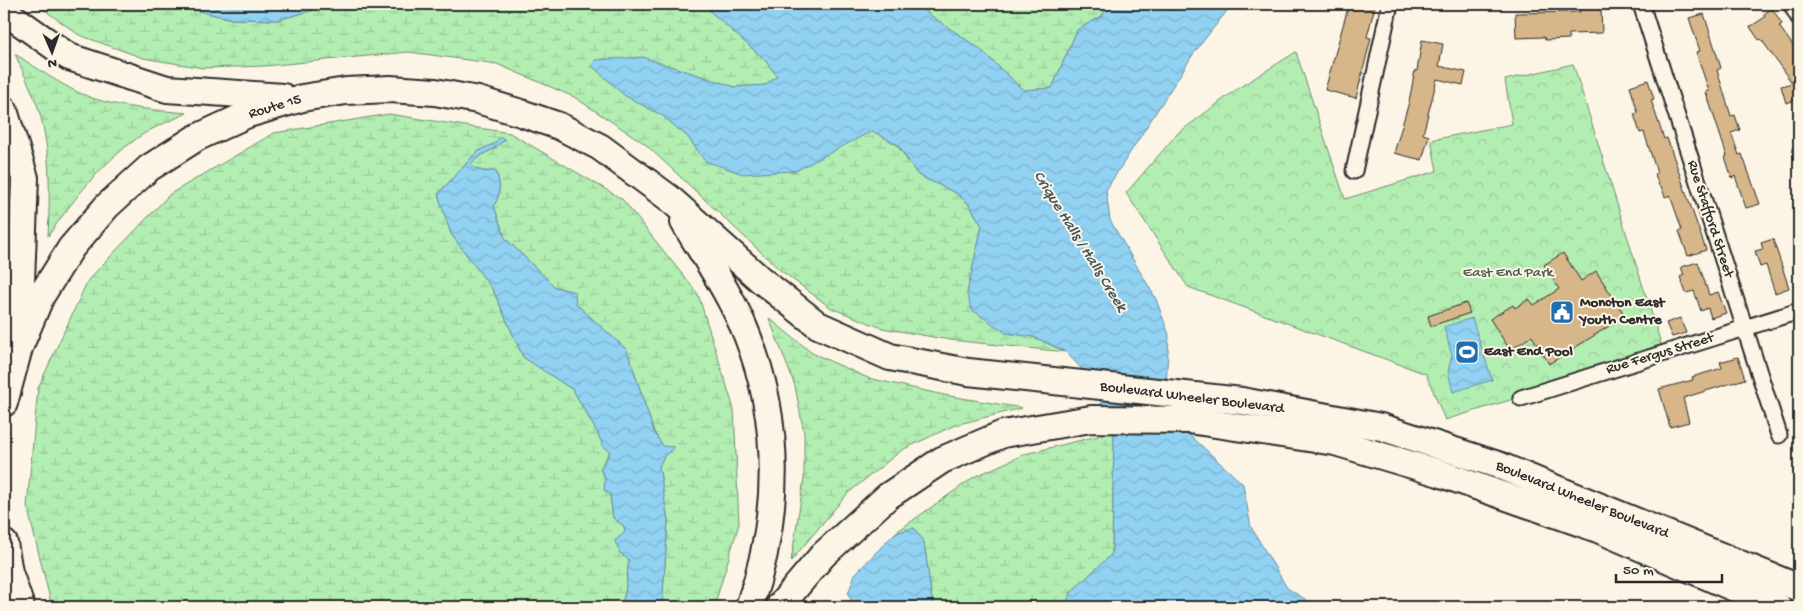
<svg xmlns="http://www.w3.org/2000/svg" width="1803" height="611" font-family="'Gochi Hand',sans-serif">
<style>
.wetland{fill:url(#wetland-marsh);stroke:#6e8c6e}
.park{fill:url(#park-crowns);stroke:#6e8c6e}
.water{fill:url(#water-waves);stroke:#688fa2}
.building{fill:#d7b68a;stroke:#2b2b2b}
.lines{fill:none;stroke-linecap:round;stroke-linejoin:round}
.minor-casing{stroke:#2b2b2b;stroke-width:19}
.trunk-casing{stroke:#2b2b2b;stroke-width:30}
.minor{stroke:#fcf5e5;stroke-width:15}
.trunk{stroke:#fcf5e5;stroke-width:26}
.labels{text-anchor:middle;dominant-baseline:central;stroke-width:4;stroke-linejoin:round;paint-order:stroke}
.street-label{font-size:15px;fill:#2b2b2b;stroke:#fcf5e5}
.park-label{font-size:15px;fill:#4d5c4d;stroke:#fcf5e5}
.poi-label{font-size:15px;font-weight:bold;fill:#2b2b2b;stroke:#fcf5e5;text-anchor:start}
.water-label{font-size:16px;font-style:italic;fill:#44545d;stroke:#fcf5e5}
</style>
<defs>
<pattern id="wetland-marsh" width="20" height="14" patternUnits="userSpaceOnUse" patternTransform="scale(1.25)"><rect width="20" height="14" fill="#b2edb2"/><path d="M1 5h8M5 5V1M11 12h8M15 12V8" fill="none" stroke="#99cb99"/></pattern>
<pattern id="park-crowns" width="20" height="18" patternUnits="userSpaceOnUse" patternTransform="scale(1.25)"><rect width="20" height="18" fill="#b2edb2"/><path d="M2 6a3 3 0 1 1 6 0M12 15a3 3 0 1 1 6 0" fill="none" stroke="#99cb99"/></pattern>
<pattern id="water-waves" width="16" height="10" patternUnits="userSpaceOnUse" patternTransform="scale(1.25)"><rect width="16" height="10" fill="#91d1f2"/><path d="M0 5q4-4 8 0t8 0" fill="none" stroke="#7db4d0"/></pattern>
</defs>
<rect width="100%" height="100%" fill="#fcf5e5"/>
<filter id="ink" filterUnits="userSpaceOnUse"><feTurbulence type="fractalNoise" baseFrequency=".02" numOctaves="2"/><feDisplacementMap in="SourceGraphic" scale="10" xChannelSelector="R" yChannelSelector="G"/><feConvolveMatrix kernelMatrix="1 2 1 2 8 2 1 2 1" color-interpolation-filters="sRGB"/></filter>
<g filter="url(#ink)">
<g class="wetland">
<polygon points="36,4 176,4 182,7 232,19 278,20 335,4 702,4 764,59 777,76 766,85 735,87 642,57 624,95 663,116 688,137 705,161 795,171 872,130 897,145 918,175 956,193 969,204 982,226 967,293 1006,333 1034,337 1066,352 950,340 882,328 831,308 780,270 644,143 574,97 497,64 409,52 265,66 203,68 143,58 79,35"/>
<polygon points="921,4 1109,4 1102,16 1077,30 1052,88 1023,90 980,49 927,13"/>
<path d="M 15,54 C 39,69 64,88 92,98 C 122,108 155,110 187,113 C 171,121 153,127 139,137 C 101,163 74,199 48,236 C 50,195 51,154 40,114 C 34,93 23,73 15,54 Z"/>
<path d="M 389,114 L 510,133 L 622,199 L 698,294 L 734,409 L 739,524 L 714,607 L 662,607 L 668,521 L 659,466 L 664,456 L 663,446 L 654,432 L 627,350 L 576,304 L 574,292 L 555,287 L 505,238 L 494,206 C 501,193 501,183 495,170 C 485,173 478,170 469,165 L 477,157 L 496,148 L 499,138 L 496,143 L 477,152 L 438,194 L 451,234 L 493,290 L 523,357 L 573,390 L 597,432 L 603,445 L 610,451 L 600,469 L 605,478 L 605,490 L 610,495 L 613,518 L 624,526 L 625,532 L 620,553 L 629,560 L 625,593 L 621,607 L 52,607 L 27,506 L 38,388 L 88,280 L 170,194 L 274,133 Z"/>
<polygon points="769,318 812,353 868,378 944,395 1022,408 955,425 902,450 848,493 791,561 804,479 804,433 795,386"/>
<polygon points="1114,432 1112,554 1072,591 1064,607 933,607 924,542 914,528 895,533 974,477 1025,454"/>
</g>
<polygon class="park" points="1296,52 1345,199 1437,171 1431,140 1512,124 1505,80 1573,64 1664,353 1445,420 1426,374 1188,287 1126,193 1177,134 1237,89"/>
<g class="water">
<polygon points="176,4 335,4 278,20 232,19 182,7"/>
<polygon points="702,4 921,4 927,13 980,49 1023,90 1052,88 1077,30 1102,16 1109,4 1230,4 1226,12 1194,53 1106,190 1110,220 1156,299 1169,335 1165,403 1180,426 1243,484 1251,527 1287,588 1318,607 1064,607 1072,591 1112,554 1114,432 1089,377 1066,352 1034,337 1006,333 971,309 967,293 982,226 969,204 956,193 918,175 898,145 872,131 795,171 743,174 705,161 688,137 663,116 624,95 592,66 595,60 642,57 735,87 766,85 777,76 764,59"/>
<path d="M 499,138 L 503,138 L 505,140 C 494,150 480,154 470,165 C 477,170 486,174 495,170 C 501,183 501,193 494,206 L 505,238 L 555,287 L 575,292 L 576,304 L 627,350 L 654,432 L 663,446 L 675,447 L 664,456 L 659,466 L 668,521 L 662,607 L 621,607 L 625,593 L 629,560 L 620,553 L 615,541 L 625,532 L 624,526 L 613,518 L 610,495 L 604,490 L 605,478 L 600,468 L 607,459 L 610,451 L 603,446 L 597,432 L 573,390 L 523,357 L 493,290 L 451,234 L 438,194 L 477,152 L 495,143 Z"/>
<polygon points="1472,318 1492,380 1453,392 1448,371 1452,356 1444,327"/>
<polygon points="914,528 924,542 933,607 855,607 848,594 855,574 895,533"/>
</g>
<g class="building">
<polygon points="1349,4 1367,4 1375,6 1367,37 1371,38 1356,98 1325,90"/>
<polygon points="1772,8 1782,24 1779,26 1799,54 1799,99 1786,103 1781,86 1792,83 1761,39 1759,40 1750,27 1765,17 1763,15"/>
<polygon points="1580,9 1601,9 1602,33 1569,34 1569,39 1545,40 1544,37 1516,38 1515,13 1580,12"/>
<polygon points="1704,14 1721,68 1717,70 1731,116 1735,115 1740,130 1731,133 1739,155 1742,154 1760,204 1746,208 1735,176 1732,178 1725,157 1727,156 1706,92 1709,91 1696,52 1700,51 1689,18"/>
<polygon points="1422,40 1443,44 1439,66 1466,72 1463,85 1437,79 1423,134 1429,136 1422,160 1394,153 1409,102 1415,70 1417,71"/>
<polygon points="1648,80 1654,99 1651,100 1664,139 1667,138 1706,250 1688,256 1679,231 1682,230 1670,195 1665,197 1661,186 1659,186 1655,174 1657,173 1644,132 1640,133 1634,114 1638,113 1630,86"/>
<polygon points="1773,239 1789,288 1775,293 1766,265 1760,267 1755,251 1763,249 1761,243"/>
<polygon points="1563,253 1581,281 1596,271 1625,316 1549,364 1532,336 1510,350 1490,319 1513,305 1515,308 1529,299 1534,305 1559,289 1544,265"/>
<polygon points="1698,262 1709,295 1718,292 1726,313 1711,318 1708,308 1701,311 1694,291 1686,293 1680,277 1684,275 1681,267"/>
<polygon points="1466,303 1470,313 1431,326 1428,316"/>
<polygon points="1680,318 1686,333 1672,337 1666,323"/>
<polygon points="1738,357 1745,379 1683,398 1689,422 1670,427 1659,389 1693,380 1692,377 1722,368 1720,362"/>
</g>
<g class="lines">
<g class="minor-casing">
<g id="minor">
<polyline points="1641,4 1779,435"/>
<polyline points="1791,4 1799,18"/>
<polyline points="1354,171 1390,4"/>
<polyline points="1521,398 1799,311"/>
</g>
</g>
<g class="trunk-casing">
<g id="trunk">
<polyline points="4,11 69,57 167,89 283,97"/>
<polyline points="4,110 25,178 19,334"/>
<path d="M 684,222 C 706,259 731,295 747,335 C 782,423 780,518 749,607"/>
<polyline points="4,403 19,348 41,296 71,248 107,206 149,168 196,138 248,114 302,98 346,91 390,89 435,92 478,100 521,113 559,126 600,147 669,198 761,280 818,325 890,357 968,372 1242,401 1381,427 1498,465 1799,588"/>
<polyline points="4,543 9,572 21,607"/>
<polyline points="779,607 823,555 888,496 942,460 1003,434 1091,419 1189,420 1335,442 1439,473 1598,529 1778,607"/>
</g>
</g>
<use href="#minor" class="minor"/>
<use href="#trunk" class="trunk"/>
</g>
</g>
<defs>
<g id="civic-square" transform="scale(1.25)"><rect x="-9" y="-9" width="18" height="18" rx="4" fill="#1f6fb2" stroke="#fcf5e5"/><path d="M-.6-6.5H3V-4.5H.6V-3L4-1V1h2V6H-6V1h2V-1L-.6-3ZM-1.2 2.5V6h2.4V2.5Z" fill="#fff"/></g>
<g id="stadium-square" transform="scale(1.25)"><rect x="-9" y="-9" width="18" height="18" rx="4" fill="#1f6fb2" stroke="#fcf5e5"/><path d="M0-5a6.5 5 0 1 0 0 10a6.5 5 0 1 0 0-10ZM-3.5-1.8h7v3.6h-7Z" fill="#fff"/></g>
</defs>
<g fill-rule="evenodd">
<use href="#civic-square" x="1562" y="312"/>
<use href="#stadium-square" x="1467" y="352"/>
</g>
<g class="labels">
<g class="street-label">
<text transform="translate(275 107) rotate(-17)">Route 15</text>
<text transform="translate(1710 219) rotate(72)">Rue Stafford Street</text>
<text transform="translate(1660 354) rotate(-17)">Rue Fergus Street</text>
<text transform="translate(1192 398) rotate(7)">Boulevard Wheeler Boulevard</text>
<text transform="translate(1582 500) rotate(22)">Boulevard Wheeler Boulevard</text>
</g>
<g class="park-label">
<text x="1508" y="273">East End Park</text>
</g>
<g class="poi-label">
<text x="1580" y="303">Moncton East<tspan x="1580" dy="17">Youth Centre</tspan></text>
<text x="1484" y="352">East End Pool</text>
</g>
<g class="water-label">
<text transform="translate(1079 242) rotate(58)">Crique Halls / Halls Creek</text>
</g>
</g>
<rect width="1803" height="611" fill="none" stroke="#fcf5e5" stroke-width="20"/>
<rect x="10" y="10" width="1783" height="591" fill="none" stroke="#2b2b2b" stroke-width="2" filter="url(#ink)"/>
<g transform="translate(52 52) rotate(178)" stroke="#fcf5e5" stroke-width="4" paint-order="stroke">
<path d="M0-4L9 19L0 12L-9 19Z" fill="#2b2b2b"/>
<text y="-8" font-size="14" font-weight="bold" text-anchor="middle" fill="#2b2b2b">N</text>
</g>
<path d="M1616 574v8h106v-8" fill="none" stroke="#2b2b2b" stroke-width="2.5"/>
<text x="1623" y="574" font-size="15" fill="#2b2b2b" stroke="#fcf5e5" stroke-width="4" paint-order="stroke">50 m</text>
</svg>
